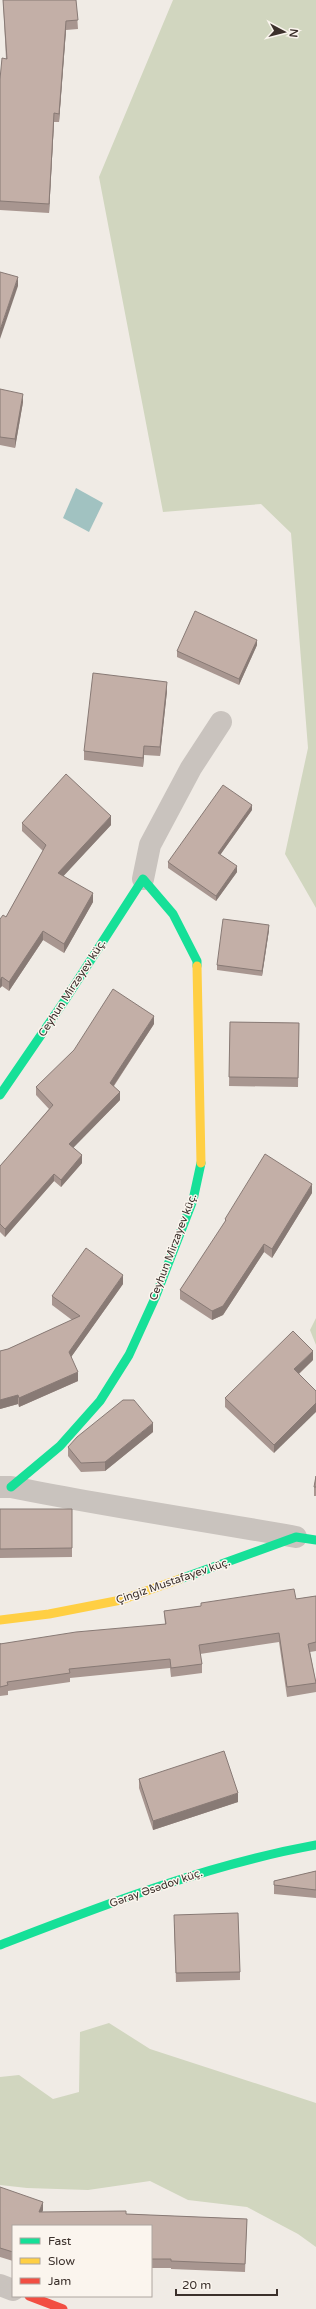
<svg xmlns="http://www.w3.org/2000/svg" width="316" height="2309" font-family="'Varela Round',sans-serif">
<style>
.green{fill:#d1d6bf}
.water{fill:#a1c2c1}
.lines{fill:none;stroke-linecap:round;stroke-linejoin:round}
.street{stroke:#c9c3be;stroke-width:22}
.fast{stroke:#16e098;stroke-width:9}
.slow{stroke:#ffcf43;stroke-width:9}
.jam{stroke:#f24e42;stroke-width:9}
.wall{fill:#a89690}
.shaded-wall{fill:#887a75}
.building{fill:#c3afa7;stroke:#887a75}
.labels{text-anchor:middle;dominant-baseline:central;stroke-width:3;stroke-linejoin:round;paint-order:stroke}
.street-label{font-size:11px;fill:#3b302b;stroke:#fbf5ee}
</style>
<rect width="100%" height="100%" fill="#f0ebe5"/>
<g class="green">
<polygon points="173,0 316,0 316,908 285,854 308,748 291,533 261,504 163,512 99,177"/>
<polygon points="316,1318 316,1345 310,1330"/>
<polygon points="109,2023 150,2049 316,2103 316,2247 298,2234 247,2207 188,2200 150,2181 88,2190 27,2188 0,2185 0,2077 19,2075 53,2099 79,2092 80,2032"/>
</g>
<polygon class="water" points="76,488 103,503 89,532 63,518"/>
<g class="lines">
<g class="street">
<polyline points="143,879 150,845 191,768 221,722"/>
<path d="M 0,1487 L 11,1487 C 105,1506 201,1520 296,1537"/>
<polyline points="0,2285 13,2290"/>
</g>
<g class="fast">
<polyline points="0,1095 65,1000 143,879 173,914 197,961 197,966"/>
<polyline points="11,1487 60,1446 100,1401 129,1355 155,1298 193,1200 201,1163"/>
<polyline points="180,1579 296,1537 316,1540"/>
<path d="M 0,1945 C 104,1905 206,1865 316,1845"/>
</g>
<g class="slow">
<polyline points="197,966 201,1163"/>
<polyline points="0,1620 49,1614 121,1600 180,1579"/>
</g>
<polyline class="jam" points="29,2296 63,2309"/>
</g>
<g class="wall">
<polygon points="3,0 76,0 78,29 66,30 59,122 54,122 49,213 0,210 0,79 6,59"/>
<polygon points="0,389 23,402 15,448 0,445"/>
<polygon points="257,645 239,685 177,657 177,651"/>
<polygon points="167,691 160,756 144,755 143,767 84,760 84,751"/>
<polygon points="252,810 220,855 237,872 216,901 168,868 168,862"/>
<polygon points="22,823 111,825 63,876 93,902 64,953 43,940 9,991 2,986 0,988 6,917 43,851 22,831"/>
<polygon points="269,930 262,976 217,970 217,965"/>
<polygon points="230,1022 299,1023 298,1087 229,1086"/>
<polygon points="154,1024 114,1086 120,1100 73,1148 82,1163 61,1187 54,1181 5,1237 0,1232 0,1166 49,1109 36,1095 36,1087"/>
<polygon points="312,1193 272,1258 264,1252 223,1315 212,1320 180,1299 180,1290 225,1223 225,1219"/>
<polygon points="123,1284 71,1357 78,1381 19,1407 18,1404 0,1409 0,1351 8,1349 72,1320 52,1305 52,1296"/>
<polygon points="313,1360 299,1374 274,1453 225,1407 225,1398"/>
<polygon points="153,1432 105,1471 81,1472 68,1456 68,1447"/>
<polygon points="316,1476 316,1496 314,1496 314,1487"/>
<polygon points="0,1509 72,1509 72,1557 0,1558"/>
<polygon points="316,1596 316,1651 310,1652 316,1683 316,1692 287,1697 279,1642 200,1654 202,1664 202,1673 171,1677 170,1668 70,1678 70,1682 8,1691 8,1695 0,1696 0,1643 0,1644 165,1624 164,1611 201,1606 201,1603 296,1599"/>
<polygon points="139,1779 238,1802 153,1830 139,1788"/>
<polygon points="316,1871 316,1898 274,1894 274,1881"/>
<polygon points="174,1924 240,1972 240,1980 176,1982"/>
<polygon points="0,2187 43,2210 42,2212 126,2214 247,2219 245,2272 171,2269 171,2268 151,2268 151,2226 13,2226 13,2261 0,2257"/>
</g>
<g class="shaded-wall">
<polygon points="66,21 66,30 59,122 59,114"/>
<polygon points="54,113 54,122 49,213 49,204"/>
<polygon points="18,277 18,286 0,339 0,330"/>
<polygon points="23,394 23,402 15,448 15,439"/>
<polygon points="257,640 257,645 239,685 239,679"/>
<polygon points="167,682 167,691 160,756 160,747"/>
<polygon points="144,746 144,755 143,767 143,758"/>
<polygon points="252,805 252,810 218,858 218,853"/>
<polygon points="111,816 111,825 58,882 58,873"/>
<polygon points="237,866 237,872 216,901 216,896"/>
<polygon points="93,893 93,902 64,953 64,944"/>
<polygon points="269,925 269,930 262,976 262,971"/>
<polygon points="43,931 43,940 9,991 9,982"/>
<polygon points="2,977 2,986 0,988 0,980"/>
<polygon points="154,1016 154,1024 110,1091 110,1083"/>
<polygon points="120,1092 120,1100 69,1152 69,1144"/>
<polygon points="82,1155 82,1163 61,1187 61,1180"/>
<polygon points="54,1174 54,1181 5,1237 5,1229"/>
<polygon points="312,1184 312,1193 272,1258 272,1249"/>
<polygon points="264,1244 264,1252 223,1315 212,1320 212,1311"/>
<polygon points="123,1275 123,1284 69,1360 69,1352"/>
<polygon points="313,1351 313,1360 294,1378 294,1369"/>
<polygon points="78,1372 78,1381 19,1407 19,1398"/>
<polygon points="18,1395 18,1404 0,1409 0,1400"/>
<polygon points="316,1403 316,1412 274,1453 274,1445"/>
<polygon points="153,1423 153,1432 105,1471 105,1462"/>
<polygon points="238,1793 238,1802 153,1830 153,1821"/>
<polygon points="43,2202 43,2210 39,2221 39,2212"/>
</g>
<g class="building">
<polygon points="3,0 76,0 78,20 66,21 59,114 54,113 49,204 0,201 0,79 2,58 7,59"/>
<polygon points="0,272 18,277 0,330"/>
<polygon points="0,389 23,394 15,439 0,437"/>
<polygon points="195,611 257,640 239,679 177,651"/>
<polygon points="93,673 167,682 160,747 144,746 143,758 84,751"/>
<polygon points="66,774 111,816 58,873 93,893 64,944 43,931 9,982 2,977 0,980 0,919 3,915 6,917 46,845 22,823"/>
<polygon points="223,785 252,805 218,853 237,866 216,896 168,862"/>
<polygon points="223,919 269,925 262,971 217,965"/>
<polygon points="113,989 154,1016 110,1083 120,1092 69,1144 82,1155 61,1180 54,1174 5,1229 0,1224 0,1166 53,1105 36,1087 74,1050"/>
<polygon points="230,1022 299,1023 298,1078 229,1077"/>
<polygon points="265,1154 312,1184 272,1249 264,1244 223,1306 212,1311 180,1290 226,1220 225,1219"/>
<polygon points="86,1248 123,1275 69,1352 78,1372 19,1398 18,1395 0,1400 0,1351 8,1349 80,1316 52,1296"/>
<polygon points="293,1331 313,1351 294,1369 316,1391 316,1403 274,1445 225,1398"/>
<polygon points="123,1400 134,1400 153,1423 105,1462 81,1463 68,1447 77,1437"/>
<polygon points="316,1476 316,1487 314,1487"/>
<polygon points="0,1509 72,1509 72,1548 0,1549"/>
<polygon points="294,1589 296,1599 316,1596 316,1642 308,1644 316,1683 287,1687 279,1633 199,1645 202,1664 171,1668 170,1659 69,1669 70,1673 7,1682 8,1685 0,1687 0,1643 0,1644 76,1632 166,1624 164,1611 201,1606 201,1603"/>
<polygon points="224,1751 238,1793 153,1821 139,1779"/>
<polygon points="316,1871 316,1890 274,1885 274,1881"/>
<polygon points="238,1913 240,1972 176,1973 174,1915"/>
<polygon points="0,2187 43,2202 39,2212 126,2211 126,2214 247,2219 245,2264 171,2261 171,2259 151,2259 151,2226 13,2226 13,2252 0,2248"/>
</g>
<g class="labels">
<g class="street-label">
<text transform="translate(72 988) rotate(-57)">Ceyhun Mirzəyev küç.</text>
<text transform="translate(173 1247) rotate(-69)">Ceyhun Mirzayev küç.</text>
<text transform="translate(173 1581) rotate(-19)">Çingiz Mustafayev küç.</text>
<text transform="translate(156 1888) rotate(-19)">Gəray Əsədov küç.</text>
</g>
</g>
<rect x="12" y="2225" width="140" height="72" fill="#fbf5ee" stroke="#aea6a0"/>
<rect x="20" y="2238" width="20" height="6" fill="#16e098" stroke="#aea6a0"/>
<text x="48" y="2245" font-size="12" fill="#3b302b">Fast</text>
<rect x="20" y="2258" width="20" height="6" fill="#ffcf43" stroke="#aea6a0"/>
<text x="48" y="2265" font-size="12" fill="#3b302b">Slow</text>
<rect x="20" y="2278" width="20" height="6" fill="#f24e42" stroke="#aea6a0"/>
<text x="48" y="2285" font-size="12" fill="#3b302b">Jam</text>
<g transform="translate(284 32) rotate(97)" stroke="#fbf5ee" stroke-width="3" paint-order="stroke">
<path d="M0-3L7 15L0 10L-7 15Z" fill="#3b302b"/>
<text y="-6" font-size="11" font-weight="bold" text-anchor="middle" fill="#3b302b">N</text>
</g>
<path d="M176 2289v6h101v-6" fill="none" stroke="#3b302b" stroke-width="2"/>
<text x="182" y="2289" font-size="12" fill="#3b302b" stroke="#fbf5ee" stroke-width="3" paint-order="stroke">20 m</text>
</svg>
